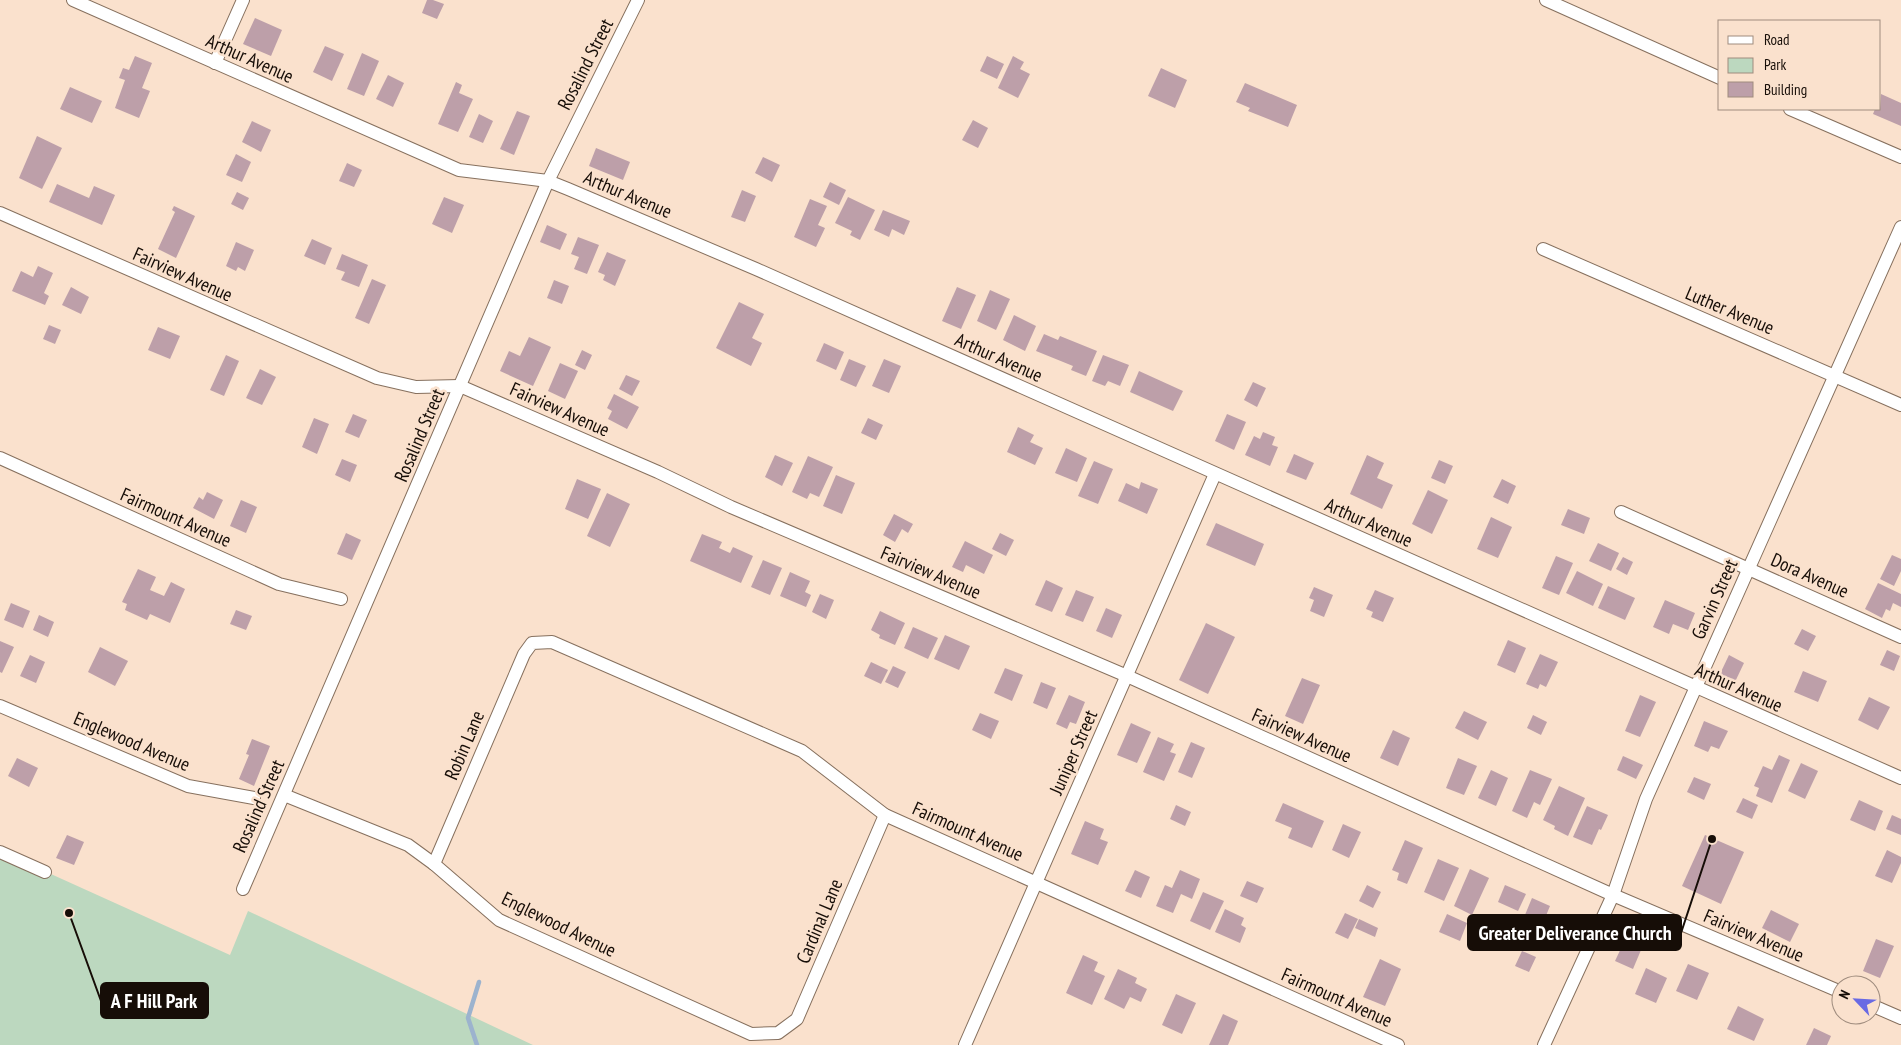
<svg xmlns="http://www.w3.org/2000/svg" width="1901" height="1045" font-family="'PT Sans Narrow',sans-serif">
<style>
.green{fill:#bcd8bf}
.lines{fill:none;stroke-linecap:round;stroke-linejoin:round}
.stream{stroke:#9cb3ce;stroke-width:4.5}
.building{fill:#bd9fa9}
.minor-casing{stroke:#86705e;stroke-width:14}
.minor{stroke:#fff;stroke-width:12}
.labels{text-anchor:middle;dominant-baseline:central;stroke-width:5;stroke-linejoin:round;paint-order:stroke}
.street-label{font-size:19px;fill:#160d07;stroke:#fae1cd}
.leader{fill:none;stroke:#160d07;stroke-width:2}
.callout-dot{fill:#160d07;stroke:#fae1cd;stroke-width:2}
.callout{fill:#160d07;stroke:#160d07;stroke-width:2}
.callout-label{font-size:20px;text-anchor:middle;font-weight:bold;fill:#fff}
</style>
<rect width="100%" height="100%" fill="#fae1cd"/>
<polygon class="green" points="0,851 230,955 248,911 533,1045 0,1045"/>
<g class="lines">
<polyline class="stream" points="477,1045 468,1018 479,982"/>
</g>
<g class="building">
<polygon points="427,0 433,0 444,4 437,19 422,13"/>
<polygon points="255,18 282,30 271,56 243,44"/>
<polygon points="325,46 344,54 332,81 313,72"/>
<polygon points="362,53 379,61 364,96 347,89"/>
<polygon points="135,56 152,63 142,88 150,91 139,118 115,108 125,80 119,78 123,68 129,70"/>
<polygon points="987,56 1004,64 997,79 980,71"/>
<polygon points="1013,56 1024,62 1020,69 1030,74 1018,98 998,88"/>
<polygon points="1161,68 1187,80 1175,108 1148,96"/>
<polygon points="388,75 404,83 393,107 376,99"/>
<polygon points="456,82 462,85 459,93 473,99 458,132 438,124"/>
<polygon points="1245,83 1297,105 1288,127 1248,111 1250,108 1236,102"/>
<polygon points="70,87 102,101 92,123 60,109"/>
<polygon points="1881,94 1901,103 1901,126 1873,114 1875,109 1880,109"/>
<polygon points="517,111 530,116 514,155 500,149"/>
<polygon points="479,114 493,121 483,143 469,137"/>
<polygon points="973,120 988,128 978,148 962,140"/>
<polygon points="252,121 271,130 261,152 242,142"/>
<polygon points="37,136 62,148 42,189 19,178"/>
<polygon points="596,148 630,162 623,180 589,166"/>
<polygon points="236,154 251,162 242,182 226,175"/>
<polygon points="763,157 780,165 772,182 755,173"/>
<polygon points="347,163 362,170 354,187 339,181"/>
<polygon points="830,182 846,190 839,205 823,197"/>
<polygon points="57,184 89,198 94,186 115,195 102,225 49,202"/>
<polygon points="742,190 756,196 745,222 731,217"/>
<polygon points="237,192 249,198 243,210 231,204"/>
<polygon points="444,197 464,205 452,233 432,224"/>
<polygon points="848,197 875,210 860,240 850,235 852,231 835,223"/>
<polygon points="810,199 827,206 818,225 825,228 816,247 794,237"/>
<polygon points="174,206 195,216 176,258 158,249 175,212 172,210"/>
<polygon points="883,210 910,221 904,235 892,229 889,237 874,230"/>
<polygon points="547,225 567,234 560,250 540,242"/>
<polygon points="578,237 599,245 587,274 574,269 579,257 571,254"/>
<polygon points="312,239 332,248 325,265 304,256"/>
<polygon points="236,242 254,250 245,271 238,267 236,271 226,266"/>
<polygon points="607,252 626,260 615,286 603,280 605,275 598,272"/>
<polygon points="342,254 368,265 359,287 341,280 345,272 336,269"/>
<polygon points="38,266 53,273 44,293 49,296 45,305 12,291 21,271 33,277"/>
<polygon points="372,279 386,285 369,324 355,318"/>
<polygon points="554,280 569,286 562,304 547,298"/>
<polygon points="71,287 89,297 81,314 62,305"/>
<polygon points="957,287 976,295 961,329 942,321"/>
<polygon points="990,290 1010,299 996,330 977,321"/>
<polygon points="739,302 764,314 752,338 762,343 751,366 716,348"/>
<polygon points="1014,315 1036,326 1025,351 1003,340"/>
<polygon points="49,325 61,330 55,344 43,339"/>
<polygon points="158,327 180,336 170,359 148,350"/>
<polygon points="1044,334 1058,340 1060,336 1097,351 1086,376 1071,370 1073,366 1036,351"/>
<polygon points="529,337 551,347 533,386 500,371 509,351 520,356"/>
<polygon points="824,343 844,352 836,370 816,361"/>
<polygon points="582,350 592,355 585,370 575,365"/>
<polygon points="226,355 239,361 224,396 210,390"/>
<polygon points="1103,355 1129,365 1120,386 1108,381 1105,386 1092,381"/>
<polygon points="849,359 866,366 856,387 840,380"/>
<polygon points="884,359 901,366 889,393 872,386"/>
<polygon points="560,363 578,371 565,399 548,391"/>
<polygon points="260,369 276,377 262,405 246,398"/>
<polygon points="1139,371 1183,391 1173,411 1130,392"/>
<polygon points="626,375 640,381 632,396 619,389"/>
<polygon points="1253,382 1266,388 1257,407 1244,400"/>
<polygon points="614,394 639,407 627,429 608,419 612,411 607,408"/>
<polygon points="353,414 367,420 359,438 345,432"/>
<polygon points="1227,414 1246,422 1234,450 1215,441"/>
<polygon points="314,418 329,424 317,454 302,447"/>
<polygon points="868,418 883,425 876,440 861,433"/>
<polygon points="1018,427 1034,435 1030,442 1043,448 1035,465 1007,452"/>
<polygon points="1263,432 1275,437 1272,445 1278,447 1270,466 1245,455 1254,436 1260,439"/>
<polygon points="1066,448 1087,458 1077,482 1055,473"/>
<polygon points="1294,454 1314,463 1306,480 1286,472"/>
<polygon points="775,455 793,463 782,486 765,477"/>
<polygon points="1367,455 1384,463 1377,478 1393,485 1382,509 1350,494"/>
<polygon points="808,456 833,467 819,497 810,493 807,499 792,492"/>
<polygon points="342,459 357,465 350,482 335,475"/>
<polygon points="1439,460 1453,466 1445,484 1431,478"/>
<polygon points="1094,461 1113,469 1098,504 1078,496"/>
<polygon points="836,475 855,483 842,514 823,506"/>
<polygon points="577,479 601,489 588,519 565,509"/>
<polygon points="1502,479 1516,486 1508,504 1493,497"/>
<polygon points="1141,482 1158,489 1147,514 1118,501 1126,483 1139,489"/>
<polygon points="1428,490 1448,500 1432,534 1412,524"/>
<polygon points="207,492 223,500 214,519 193,508 199,497 203,500"/>
<polygon points="607,493 630,504 610,547 587,536"/>
<polygon points="241,500 257,507 246,533 230,526"/>
<polygon points="1568,509 1590,518 1584,534 1561,525"/>
<polygon points="894,514 913,524 908,533 902,529 895,542 883,535"/>
<polygon points="1491,517 1512,527 1498,558 1477,549"/>
<polygon points="1216,523 1264,544 1255,566 1206,545"/>
<polygon points="346,533 361,540 352,560 337,554"/>
<polygon points="1000,533 1014,540 1006,556 992,549"/>
<polygon points="702,534 722,542 719,548 730,553 733,547 753,556 741,583 690,561"/>
<polygon points="965,541 993,555 984,574 966,565 963,572 952,567"/>
<polygon points="1598,543 1619,553 1611,571 1589,561"/>
<polygon points="1892,555 1901,559 1901,571 1894,586 1880,579"/>
<polygon points="1556,556 1573,563 1559,595 1542,588"/>
<polygon points="1623,557 1633,562 1627,575 1616,569"/>
<polygon points="763,560 782,568 770,595 751,587"/>
<polygon points="138,569 156,577 150,590 164,596 171,582 185,589 170,623 150,614 147,620 125,610 127,604 122,602"/>
<polygon points="1577,571 1603,584 1593,606 1566,593"/>
<polygon points="790,572 810,581 805,592 811,595 806,607 780,596"/>
<polygon points="1046,580 1063,588 1052,612 1035,605"/>
<polygon points="1878,583 1901,594 1901,607 1893,603 1890,611 1886,609 1882,618 1865,609"/>
<polygon points="1608,586 1635,598 1625,620 1598,608"/>
<polygon points="1314,587 1333,595 1324,617 1310,611 1314,600 1309,598"/>
<polygon points="1076,590 1094,597 1083,622 1065,615"/>
<polygon points="1375,590 1394,598 1383,622 1371,617 1373,612 1366,609"/>
<polygon points="820,594 834,600 826,619 812,612"/>
<polygon points="1665,600 1695,613 1688,630 1673,624 1669,634 1653,627"/>
<polygon points="11,603 30,611 23,628 4,620"/>
<polygon points="1106,608 1122,615 1112,638 1096,631"/>
<polygon points="236,610 252,616 246,630 230,624"/>
<polygon points="880,611 905,623 895,645 879,638 880,635 871,630"/>
<polygon points="39,615 54,622 48,637 33,630"/>
<polygon points="1206,623 1235,637 1208,694 1179,680"/>
<polygon points="913,627 938,638 928,659 904,648"/>
<polygon points="1802,629 1816,636 1808,651 1794,644"/>
<polygon points="945,635 970,646 959,670 934,659"/>
<polygon points="1508,640 1526,648 1515,673 1497,665"/>
<polygon points="0,641 14,647 2,673 0,672"/>
<polygon points="100,647 128,661 115,686 88,672"/>
<polygon points="1887,650 1900,656 1894,671 1880,665"/>
<polygon points="1540,654 1558,662 1546,687 1540,684 1538,689 1526,684"/>
<polygon points="30,655 45,662 36,683 20,676"/>
<polygon points="1729,655 1744,663 1734,684 1719,676"/>
<polygon points="871,662 888,670 881,684 864,676"/>
<polygon points="893,666 906,672 898,688 885,682"/>
<polygon points="1005,668 1023,675 1012,701 994,693"/>
<polygon points="1803,671 1827,681 1818,702 1794,692"/>
<polygon points="1302,678 1320,685 1303,724 1285,716"/>
<polygon points="1041,682 1056,688 1047,709 1033,703"/>
<polygon points="1069,695 1085,702 1076,724 1070,722 1067,729 1056,724"/>
<polygon points="1640,695 1656,702 1640,737 1625,731"/>
<polygon points="1869,697 1890,707 1878,730 1858,720"/>
<polygon points="1464,711 1487,722 1478,740 1455,728"/>
<polygon points="980,713 999,721 991,739 972,730"/>
<polygon points="1533,715 1547,722 1541,735 1527,728"/>
<polygon points="1704,721 1728,731 1719,749 1711,746 1708,752 1694,746"/>
<polygon points="1131,723 1151,732 1137,763 1117,755"/>
<polygon points="1393,730 1410,738 1398,766 1380,758"/>
<polygon points="1158,737 1174,744 1170,752 1176,754 1164,781 1143,772"/>
<polygon points="252,739 270,746 254,786 239,779 249,755 246,754"/>
<polygon points="1191,742 1205,748 1192,778 1178,772"/>
<polygon points="1779,755 1790,760 1772,803 1756,796 1759,788 1754,786 1763,766 1772,770"/>
<polygon points="1623,756 1643,765 1636,779 1617,770"/>
<polygon points="17,758 38,768 29,787 8,776"/>
<polygon points="1458,758 1477,766 1464,795 1446,788"/>
<polygon points="1801,763 1818,771 1805,799 1788,791"/>
<polygon points="1491,770 1508,778 1496,806 1478,798"/>
<polygon points="1530,770 1552,779 1540,805 1534,802 1527,818 1512,811"/>
<polygon points="1694,777 1711,784 1704,800 1687,792"/>
<polygon points="1559,786 1585,798 1568,836 1554,829 1555,826 1543,820"/>
<polygon points="1743,798 1758,805 1752,819 1736,812"/>
<polygon points="1859,800 1883,811 1875,831 1850,820"/>
<polygon points="1283,803 1324,821 1312,848 1288,838 1292,828 1275,821"/>
<polygon points="1176,805 1191,812 1185,826 1170,819"/>
<polygon points="1587,806 1608,815 1601,830 1599,829 1592,845 1573,837"/>
<polygon points="1892,815 1901,819 1901,835 1886,829"/>
<polygon points="1085,821 1104,829 1100,839 1108,842 1098,865 1071,854"/>
<polygon points="1343,824 1361,832 1349,858 1332,850"/>
<polygon points="67,835 84,842 74,865 56,858"/>
<polygon points="1705,835 1744,852 1721,904 1682,886"/>
<polygon points="1405,840 1423,848 1407,884 1397,880 1399,873 1392,870"/>
<polygon points="1887,850 1901,857 1901,863 1892,883 1875,876"/>
<polygon points="1438,859 1459,868 1444,901 1424,892"/>
<polygon points="1470,869 1489,878 1472,915 1454,906"/>
<polygon points="1135,870 1150,877 1141,898 1125,891"/>
<polygon points="1180,870 1200,879 1192,899 1181,894 1173,913 1156,906 1165,885 1172,888"/>
<polygon points="1247,881 1264,888 1257,903 1240,896"/>
<polygon points="1367,885 1381,892 1373,908 1359,901"/>
<polygon points="1505,885 1526,894 1518,911 1498,902"/>
<polygon points="1203,892 1224,901 1210,930 1190,921"/>
<polygon points="1532,898 1550,906 1535,942 1517,934"/>
<polygon points="1225,909 1244,918 1241,925 1246,928 1240,943 1215,932"/>
<polygon points="1771,910 1799,924 1790,942 1762,928"/>
<polygon points="1345,913 1358,919 1348,939 1335,933"/>
<polygon points="1447,914 1467,923 1460,941 1439,932"/>
<polygon points="1359,919 1378,928 1375,937 1355,928"/>
<polygon points="1876,939 1894,946 1880,978 1863,971"/>
<polygon points="1624,942 1641,950 1633,969 1615,961"/>
<polygon points="1522,951 1536,957 1529,972 1515,966"/>
<polygon points="1083,955 1098,962 1094,971 1105,976 1092,1005 1066,993"/>
<polygon points="1380,959 1401,969 1385,1006 1363,997"/>
<polygon points="1688,964 1709,973 1697,1000 1676,991"/>
<polygon points="1646,968 1667,978 1656,1003 1635,994"/>
<polygon points="1118,969 1137,978 1135,983 1147,989 1141,1002 1130,997 1124,1009 1104,999"/>
<polygon points="1176,994 1196,1003 1182,1034 1162,1025"/>
<polygon points="1738,1006 1764,1019 1754,1041 1727,1029"/>
<polygon points="1223,1014 1238,1021 1228,1045 1209,1045"/>
<polygon points="1814,1028 1831,1036 1827,1045 1806,1045"/>
</g>
<g class="lines">
<g class="minor-casing">
<g id="minor">
<polyline points="73,0 459,170 548,181 568,189 756,269 1901,778"/>
<polyline points="1546,0 1720,78"/>
<polyline points="215,63 243,0"/>
<polyline points="1790,109 1901,157"/>
<polyline points="0,213 377,378 416,387 460,386 658,472 731,507 1127,676 1613,895 1841,992"/>
<polyline points="1543,249 1901,405"/>
<polyline points="0,458 279,584 341,599"/>
<polyline points="1621,512 1901,637"/>
<polyline points="0,706 188,786 254,798"/>
<polyline points="284,795 408,845 434,864 499,920 751,1034 778,1033 797,1019 885,815"/>
<polyline points="0,852 45,872"/>
<polyline points="434,864 524,654 532,643 552,642 802,751 885,815 1398,1045"/>
<polyline points="243,889 548,181 638,0"/>
<polyline points="1871,1005 1901,1018"/>
<polyline points="965,1045 1215,474"/>
<polyline points="1544,1045 1613,895 1646,799 1901,227"/>
</g>
</g>
<use href="#minor" class="minor"/>
</g>
<g class="labels">
<g class="street-label">
<text transform="translate(250 58) rotate(24)">Arthur Avenue</text>
<text transform="translate(585 64) rotate(-63)">Rosalind Street</text>
<text transform="translate(628 194) rotate(23)">Arthur Avenue</text>
<text transform="translate(183 274) rotate(24)">Fairview Avenue</text>
<text transform="translate(1730 310) rotate(23)">Luther Avenue</text>
<text transform="translate(999 357) rotate(24)">Arthur Avenue</text>
<text transform="translate(560 409) rotate(24)">Fairview Avenue</text>
<text transform="translate(419 435) rotate(-67)">Rosalind Street</text>
<text transform="translate(176 517) rotate(24)">Fairmount Avenue</text>
<text transform="translate(1369 522) rotate(24)">Arthur Avenue</text>
<text transform="translate(931 572) rotate(23)">Fairview Avenue</text>
<text transform="translate(1810 575) rotate(24)">Dora Avenue</text>
<text transform="translate(1714 599) rotate(-66)">Garvin Street</text>
<text transform="translate(1739 687) rotate(24)">Arthur Avenue</text>
<text transform="translate(1302 735) rotate(24)">Fairview Avenue</text>
<text transform="translate(132 741) rotate(23)">Englewood Avenue</text>
<text transform="translate(464 745) rotate(-67)">Robin Lane</text>
<text transform="translate(1073 752) rotate(-66)">Juniper Street</text>
<text transform="translate(258 806) rotate(-66)">Rosalind Street</text>
<text transform="translate(968 831) rotate(24)">Fairmount Avenue</text>
<text transform="translate(819 921) rotate(-67)">Cardinal Lane</text>
<text transform="translate(559 924) rotate(26)">Englewood Avenue</text>
<text transform="translate(1754 935) rotate(23)">Fairview Avenue</text>
<text transform="translate(1337 997) rotate(24)">Fairmount Avenue</text>
</g>
</g>
<path class="leader" d="M1712 839L1681 933M69 913L101 1001"/>
<g class="callout-dot">
<circle cx="1712" cy="839" r="5"/>
<circle cx="69" cy="913" r="5"/>
</g>
<g class="callout">
<rect x="1468" y="915" width="213" height="35" rx="5"/>
<rect x="101" y="983" width="107" height="35" rx="5"/>
</g>
<g class="callout-label">
<text x="1575" y="940">Greater Deliverance Church</text>
<text x="154" y="1008">A F Hill Park</text>
</g>
<rect x="1718" y="20" width="162" height="90" fill="#fae1cd" stroke="#9f8c7e"/>
<rect x="1728" y="36" width="25" height="8" fill="#ffffff" stroke="#9f8c7e"/>
<text x="1764" y="45" font-size="15" fill="#160d07">Road</text>
<rect x="1728" y="58" width="25" height="15" fill="#bcd8bf" stroke="#9f8c7e"/>
<text x="1764" y="70" font-size="15" fill="#160d07">Park</text>
<rect x="1728" y="82" width="25" height="15" fill="#bd9fa9" stroke="#9f8c7e"/>
<text x="1764" y="95" font-size="15" fill="#160d07">Building</text>
<g transform="translate(1856 1000) rotate(295)"><circle r="24" fill="#fae1cd" stroke="#9f8c7e"/>
<path d="M0-4L9 19L0 12L-9 19Z" fill="#696ae3"/>
<text y="-8" font-size="14" font-weight="bold" text-anchor="middle" fill="#160d07">N</text>
</g>
</svg>
